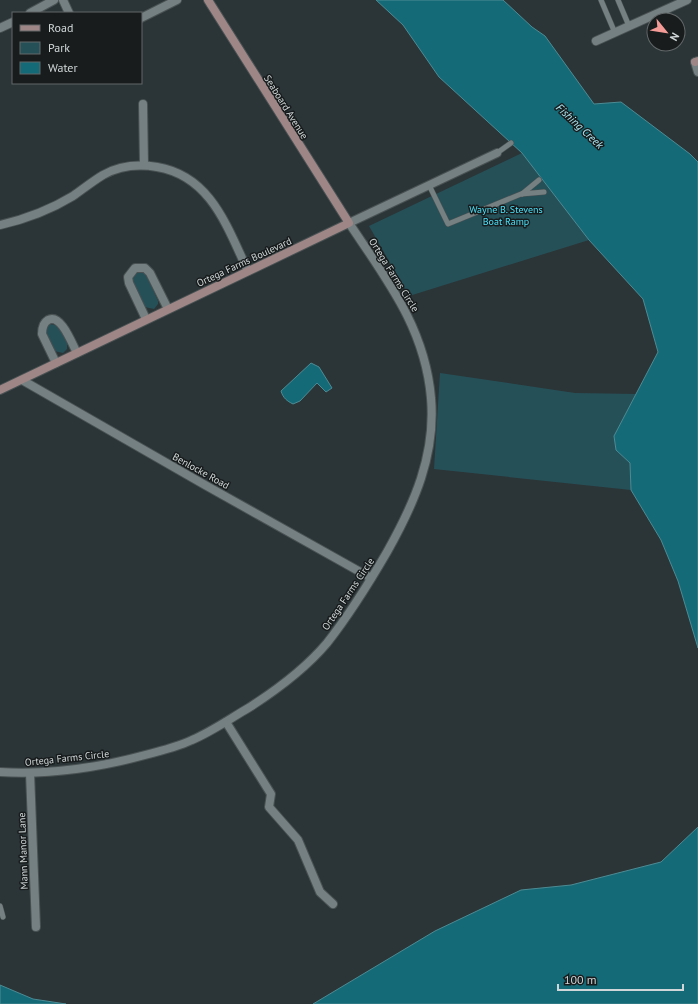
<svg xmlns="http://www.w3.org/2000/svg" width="698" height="1004" font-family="'PT Sans',sans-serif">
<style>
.green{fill:#265058}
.water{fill:#156a77;stroke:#4d8b94}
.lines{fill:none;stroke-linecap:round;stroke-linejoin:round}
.lane-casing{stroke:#495153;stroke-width:6}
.street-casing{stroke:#495153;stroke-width:10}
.secondary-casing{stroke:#495153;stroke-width:10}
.lane{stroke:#758082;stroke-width:5}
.street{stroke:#758082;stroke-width:8}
.secondary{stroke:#9e8686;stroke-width:8}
.labels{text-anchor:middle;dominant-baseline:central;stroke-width:3;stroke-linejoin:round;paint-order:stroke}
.street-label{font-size:10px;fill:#d1d7d8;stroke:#181c1d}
.park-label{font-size:10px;fill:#4ae1f9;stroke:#181c1d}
.water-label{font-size:11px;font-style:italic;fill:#adeaf6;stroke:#181c1d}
</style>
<rect width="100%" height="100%" fill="#2b3537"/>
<g class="green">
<polygon points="522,153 589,240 409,296 369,226"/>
<polygon points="137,272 143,272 146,274 158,301 158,304 154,309 145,307 132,281 132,277"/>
<polygon points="50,324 59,326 67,343 67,349 63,353 54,351 45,332 45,329"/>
<polygon points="440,373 575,393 636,394 614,436 616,450 630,463 631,490 434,469"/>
</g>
<g class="water">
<polygon points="376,0 503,0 532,27 545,36 594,104 621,102 690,154 698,162 698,648 678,581 661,540 631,490 630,463 616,450 614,436 658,352 643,299 589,240 522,153 439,77 403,25"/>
<path d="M 311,363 L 319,367 L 332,388 L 326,392 L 317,383 L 300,401 L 293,404 C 287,401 283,398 281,391 Z"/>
<polygon points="698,827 698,1004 313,1004 435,931 521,890 571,885 661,862"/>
<polygon points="0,985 33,999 66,1004 0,1004"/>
</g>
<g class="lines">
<g class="lane-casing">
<g id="lane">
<polyline points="601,0 615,33"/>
<polyline points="618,0 629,26"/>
<polyline points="497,153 511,143"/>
<polyline points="429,185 448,224 521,194 544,192"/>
<polyline points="522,194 539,180"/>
<polyline points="0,906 3,917"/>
</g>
</g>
<g class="street-casing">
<g id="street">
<polyline points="63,0 69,13"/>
<polyline points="30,13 54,0"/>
<polyline points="141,18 177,0"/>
<polyline points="0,28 13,22"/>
<polyline points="596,41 687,0"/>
<polyline points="695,62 698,72"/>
<polyline points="143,104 144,165"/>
<path d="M 0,225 C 26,219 50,210 73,196 C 83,189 93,181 103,175 C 119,166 139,164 157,167 C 211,176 227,227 248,271"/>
<polyline points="146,319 129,283 128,277 135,268 145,268 150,273 168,309"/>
<path d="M 56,363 L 42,334 C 42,329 43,323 48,320 C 61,313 72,344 77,353"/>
<polyline points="22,380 205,485 371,578"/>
<polyline points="226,722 271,794 269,807 298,840 320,892 333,904"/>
<path d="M 0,772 C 49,775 97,768 145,755 C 161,751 177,747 192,740 C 213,731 231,718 250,707 C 278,689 306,668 327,643 C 349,615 369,583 387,552 C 414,504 436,455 431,398 C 425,328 387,280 349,223 L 497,153"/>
<polyline points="30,773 36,927"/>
</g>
</g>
<g class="secondary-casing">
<g id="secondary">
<polyline points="695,62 698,61"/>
<polyline points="0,390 349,223 208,0"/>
</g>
</g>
<use href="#lane" class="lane"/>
<use href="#street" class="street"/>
<use href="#secondary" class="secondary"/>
</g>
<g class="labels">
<g class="street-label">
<text transform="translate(286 107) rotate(58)">Seaboard Avenue</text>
<text transform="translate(244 262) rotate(-25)">Ortega Farms Boulevard</text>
<text transform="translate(394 275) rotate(58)">Ortega Farms Circle</text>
<text transform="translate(201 471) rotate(29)">Benlocke Road</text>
<text transform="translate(348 594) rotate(-56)">Ortega Farms Circle</text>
<text transform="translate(67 758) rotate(-6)">Ortega Farms Circle</text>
<text transform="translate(23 851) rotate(-92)">Mann Manor Lane</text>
</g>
<g class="park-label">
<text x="506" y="209">Wayne B. Stevens<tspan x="506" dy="12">Boat Ramp</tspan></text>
</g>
<g class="water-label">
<text transform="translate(580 126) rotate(43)">Fishing Creek</text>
</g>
</g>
<rect x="12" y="12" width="130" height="72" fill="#181c1d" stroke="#626768"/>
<rect x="20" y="25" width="20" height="6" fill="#9e8686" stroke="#626768"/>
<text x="48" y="32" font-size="12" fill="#d1d7d8">Road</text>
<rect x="20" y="42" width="20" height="12" fill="#265058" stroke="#626768"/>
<text x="48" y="52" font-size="12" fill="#d1d7d8">Park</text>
<rect x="20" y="62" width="20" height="12" fill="#156a77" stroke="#626768"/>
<text x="48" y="72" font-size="12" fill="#d1d7d8">Water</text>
<g transform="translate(666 32) rotate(120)"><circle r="19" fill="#181c1d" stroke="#626768"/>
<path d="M0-3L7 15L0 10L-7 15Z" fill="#f59b97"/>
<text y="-6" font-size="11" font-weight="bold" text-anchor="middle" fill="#d1d7d8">N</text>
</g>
<path d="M558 984v6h125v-6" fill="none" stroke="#d1d7d8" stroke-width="2"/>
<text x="564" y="984" font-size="12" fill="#d1d7d8" stroke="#181c1d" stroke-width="3" paint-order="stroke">100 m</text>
</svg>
